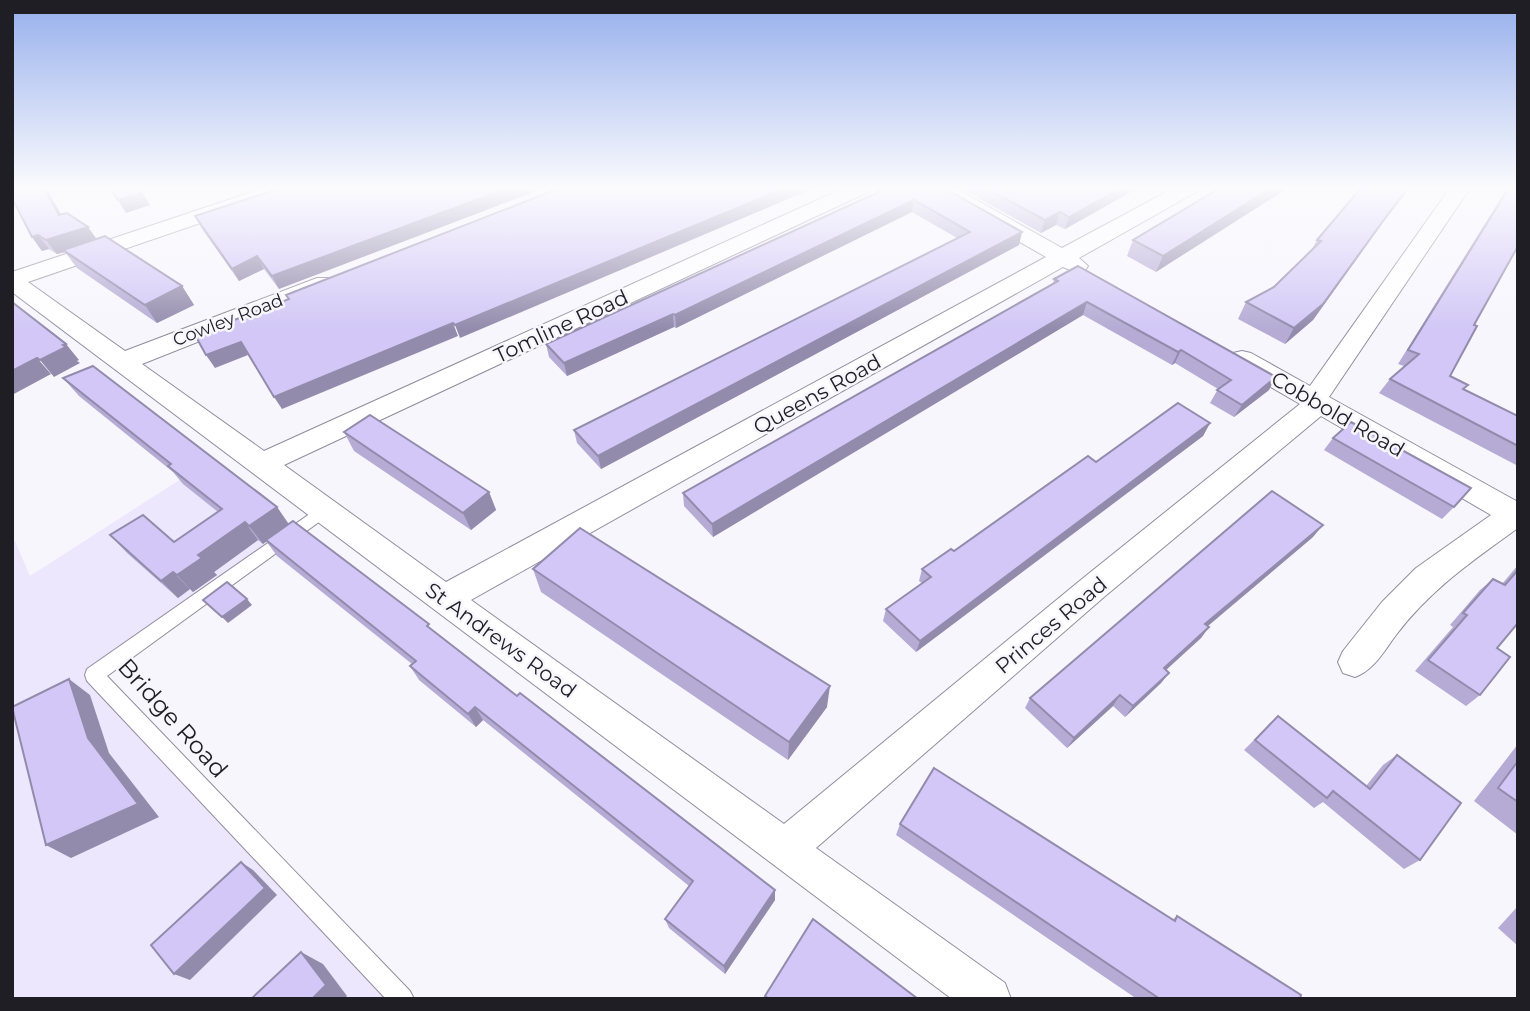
<svg xmlns="http://www.w3.org/2000/svg" width="1530" height="1011" font-family="Montserrat,sans-serif">
<style>
.built{fill:#ece7fc}
.lines{fill:none;stroke-linecap:round;stroke-linejoin:round}
.service-casing{stroke:#918d9e;stroke-width:2}
.minor-casing{stroke:#918d9e;stroke-width:2}
.service{fill:#fff;fill-rule:evenodd}
.minor{fill:#fff;fill-rule:evenodd}
.wall{fill:#b5abd4}
.shaded-wall{fill:#938bac}
.building{fill:#d2c7f6;stroke:#938bac;stroke-width:2}
.labels{text-anchor:middle;dominant-baseline:central;stroke-width:5;stroke-linejoin:round;paint-order:stroke}
.far-street-label{font-size:18px;fill:#1f1e24;stroke:#f7f6fd}
.street-label{font-size:21px;fill:#1f1e24;stroke:#f7f6fd}
.near-street-label{font-size:24px;fill:#1f1e24;stroke:#f7f6fd}
</style>
<rect width="100%" height="100%" fill="#f7f6fd"/>
<polygon class="built" points="212,459 292,533 95,675 402,999 12,999 12,534 30,576"/>
<g class="lines">
<g class="service-casing">
<polygon id="service" points="324,504 330,506 332,510 330,514 107,676 410,991 414,999 386,999 87,681 85,675 87,669"/>
</g>
<g class="minor-casing">
<path id="minor" d="M 264,188 L 294,188 L 291,192 L 28,282 L 125,351 L 317,278 L 333,278 L 337,283 L 333,288 L 142,364 L 264,451 L 844,188 L 871,188 L 868,192 L 284,465 L 446,582 L 1046,257 L 933,192 L 930,188 L 955,188 L 1062,248 L 1174,188 L 1199,188 L 1196,192 L 1079,258 L 1088,266 L 1085,271 L 1077,273 L 1063,267 L 471,600 L 784,824 L 1082,579 L 1300,404 L 1233,365 L 1229,359 L 1233,353 L 1242,351 L 1251,353 L 1310,386 L 1450,188 L 1470,188 L 1329,397 L 1518,502 L 1518,528 C 1471,562 1431,589 1396,635 C 1384,651 1374,670 1355,677 L 1343,673 L 1338,662 L 1343,651 L 1382,602 L 1416,568 L 1491,515 L 1321,416 L 1104,597 L 816,848 L 1005,983 L 1011,999 L 952,999 L 12,292 L 12,272 Z"/>
</g>
<use href="#service" class="service"/>
<use href="#minor" class="minor"/>
</g>
<g class="wall">
<polygon points="46,188 61,214 96,239 182,286 194,305 157,323 77,268 65,252 57,254 49,249 42,251 32,237"/>
<polygon points="281,188 279,289 264,269 239,281 202,229 195,216"/>
<polygon points="875,188 944,188 1022,232 1019,245 601,469 577,443 574,430 957,238 912,212 676,328 674,327 567,376 549,357 546,344 877,192"/>
<polygon points="960,188 1138,188 1065,229 1056,225 1041,233"/>
<polygon points="1220,188 1156,272 1127,256 1133,240"/>
<polygon points="1507,188 1518,188 1474,325 1450,376 1464,389 1518,416 1518,466 1379,393 1390,379 1404,366 1398,364"/>
<polygon points="1381,225 1313,320 1285,344 1238,319 1246,302 1274,287 1310,253 1317,240"/>
<polygon points="1054,279 1269,390 1234,417 1210,403 1218,389 1175,363 1172,365 1083,315 713,537 684,506 683,493 1053,284"/>
<polygon points="63,378 277,507 289,524 432,630 517,696 775,890 775,900 725,974 669,928 665,919 689,886 483,720 476,727 419,680 410,666 412,664 277,556 266,541 263,544 258,540 214,572 217,575 193,592 190,589 178,598 127,553 110,535 174,542 218,512 183,484 173,472 79,396"/>
<polygon points="1210,423 1203,436 916,652 883,621 886,609 922,583 919,581 922,569 954,551 1096,462"/>
<polygon points="344,432 489,492 496,510 471,530 354,451"/>
<polygon points="1333,438 1454,507 1442,519 1324,450"/>
<polygon points="1313,537 1208,626 1209,627 1201,638 1166,670 1169,673 1161,683 1125,717 1113,706 1067,748 1025,708 1030,698"/>
<polygon points="1518,565 1518,623 1497,648 1480,695 1466,706 1415,671 1453,627 1450,625 1480,590 1493,579 1502,584"/>
<polygon points="533,569 827,707 788,760 541,592"/>
<polygon points="1278,716 1366,786 1383,765 1397,755 1420,860 1404,869 1323,802 1314,808 1244,750"/>
<polygon points="1518,744 1518,835 1474,801"/>
<polygon points="900,824 1172,920 1177,916 1300,999 1137,999 896,835"/>
<polygon points="1518,906 1518,946 1498,928"/>
</g>
<g class="shaded-wall">
<polygon points="44,188 47,188 46,188 69,229 59,215"/>
<polygon points="508,188 544,188 279,289 272,276"/>
<polygon points="785,188 814,188 460,338 455,325"/>
<polygon points="1121,188 1138,188 1065,229 1069,217"/>
<polygon points="1271,188 1288,188 1156,272 1163,256"/>
<polygon points="1408,188 1410,188 1381,225 1313,320 1285,344 1294,328"/>
<polygon points="142,192 150,205 126,213 118,200"/>
<polygon points="914,200 912,212 676,328 675,315"/>
<polygon points="1060,212 1056,225 1041,233 1045,220"/>
<polygon points="88,227 98,241 63,250 65,252 57,254 46,240"/>
<polygon points="1022,232 1019,245 601,469 598,456"/>
<polygon points="38,235 49,249 42,251 32,237"/>
<polygon points="257,256 264,269 239,281 232,269"/>
<polygon points="182,286 194,305 157,323 145,305"/>
<polygon points="1087,302 1083,315 713,537 712,524"/>
<polygon points="673,314 674,327 567,376 564,363"/>
<polygon points="453,323 458,336 282,409 274,397"/>
<polygon points="241,342 248,355 215,368 206,355"/>
<polygon points="66,344 79,360 77,361 80,363 54,377 40,360"/>
<polygon points="1181,350 1175,363 1172,365 1178,352"/>
<polygon points="37,358 51,374 12,395 12,371"/>
<polygon points="1276,377 1269,390 1234,417 1242,405"/>
<polygon points="1210,423 1203,436 916,652 920,641"/>
<polygon points="489,492 496,510 471,530 463,513"/>
<polygon points="277,507 289,525 263,544 249,526"/>
<polygon points="245,522 258,540 214,572 217,575 193,592 177,575 198,555"/>
<polygon points="1323,525 1313,537 1197,635 1205,624"/>
<polygon points="173,572 190,589 178,598 161,581"/>
<polygon points="247,599 252,605 228,623 222,617"/>
<polygon points="1209,627 1201,638 1156,679 1164,668"/>
<polygon points="1169,673 1161,683 1125,717 1133,706"/>
<polygon points="69,679 90,695 109,753 159,817 71,858 46,845 88,738"/>
<polygon points="830,686 827,707 788,760 789,742"/>
<polygon points="1120,695 1113,706 1067,748 1074,738"/>
<polygon points="475,707 483,720 476,727 468,714"/>
<polygon points="241,862 253,870 277,895 190,980 174,974"/>
<polygon points="775,890 775,900 725,974 724,966"/>
<polygon points="301,952 323,964 347,996 344,999 312,999"/>
</g>
<g class="building">
<polygon points="12,188 44,188 59,215 67,213 88,227 46,240 38,235 32,237 12,198"/>
<polygon points="110,188 139,188 142,192 118,200"/>
<polygon points="281,188 508,188 272,276 257,256 232,269 195,216"/>
<polygon points="560,188 785,188 455,325 453,323 274,397 241,342 206,355 195,335 289,299 286,295"/>
<polygon points="882,188 944,188 1022,232 598,456 574,430 970,232 914,200 675,315 673,314 564,363 546,344 883,190"/>
<polygon points="986,188 1121,188 1069,217 1060,212 1045,220"/>
<polygon points="1220,188 1271,188 1163,256 1133,240"/>
<polygon points="1361,188 1408,188 1391,210 1323,304 1294,328 1246,302 1274,287 1321,241 1317,240"/>
<polygon points="1509,188 1518,188 1518,246 1474,325 1477,326 1450,376 1468,385 1463,389 1518,416 1518,446 1390,379 1419,354 1408,350"/>
<polygon points="105,236 182,286 145,305 63,250"/>
<polygon points="1078,266 1276,377 1242,405 1217,390 1231,380 1181,350 1178,352 1087,302 712,524 683,493 1058,281 1054,279"/>
<polygon points="12,302 66,344 63,345 66,347 40,360 37,358 12,371"/>
<polygon points="93,366 277,507 249,526 245,522 198,555 202,558 177,575 173,572 161,581 110,535 143,515 174,542 222,509 168,466 171,464 63,378"/>
<polygon points="1178,403 1210,423 920,641 886,609 931,577 922,569 951,549 954,551 1088,456 1096,462"/>
<polygon points="370,415 489,492 463,513 344,432"/>
<polygon points="1351,422 1471,488 1454,507 1333,438"/>
<polygon points="1272,491 1323,525 1205,624 1209,627 1164,668 1169,673 1133,706 1120,695 1074,738 1030,698"/>
<polygon points="293,521 429,624 427,626 517,696 520,693 775,890 724,966 665,919 693,881 475,707 468,714 410,666 416,661 266,540"/>
<polygon points="580,528 830,686 789,742 533,569"/>
<polygon points="1518,570 1518,623 1497,648 1510,657 1480,695 1428,660 1467,615 1463,613 1493,579 1505,585"/>
<polygon points="227,582 247,599 222,617 203,600"/>
<polygon points="69,679 88,738 138,804 46,845 12,707"/>
<polygon points="1278,716 1370,789 1397,755 1461,803 1420,860 1333,791 1327,798 1255,740"/>
<polygon points="1518,761 1518,802 1498,788"/>
<polygon points="934,768 1175,921 1177,916 1301,995 1300,999 1160,999 900,824"/>
<polygon points="241,862 265,888 174,974 151,945"/>
<polygon points="813,919 918,999 769,999 765,996"/>
<polygon points="301,952 326,985 312,999 251,999"/>
</g>
<linearGradient id="sky" x2="0" y2="1"><stop stop-color="#96afec"/><stop offset="0.57" stop-color="#fbfbfe"/><stop offset="1" stop-color="#fbfbfe" stop-opacity="0"/></linearGradient>
<rect width="1530" height="330" fill="url(#sky)"/>
<g class="labels">
<g class="far-street-label">
<text transform="translate(228 320) rotate(-21)">Cowley Road</text>
</g>
<g class="street-label">
<text transform="translate(561 326) rotate(-25)">Tomline Road</text>
<text transform="translate(817 394) rotate(-29)">Queens Road</text>
<text transform="translate(1338 414) rotate(30)">Cobbold Road</text>
<text transform="translate(1051 625) rotate(-40)">Princes Road</text>
<text transform="translate(501 640) rotate(36)">St Andrews Road</text>
</g>
<g class="near-street-label">
<text transform="translate(173 718) rotate(48)">Bridge Road</text>
</g>
</g>
<rect width="1530" height="1011" fill="none" stroke="#1f1e24" stroke-width="28"/>
</svg>
